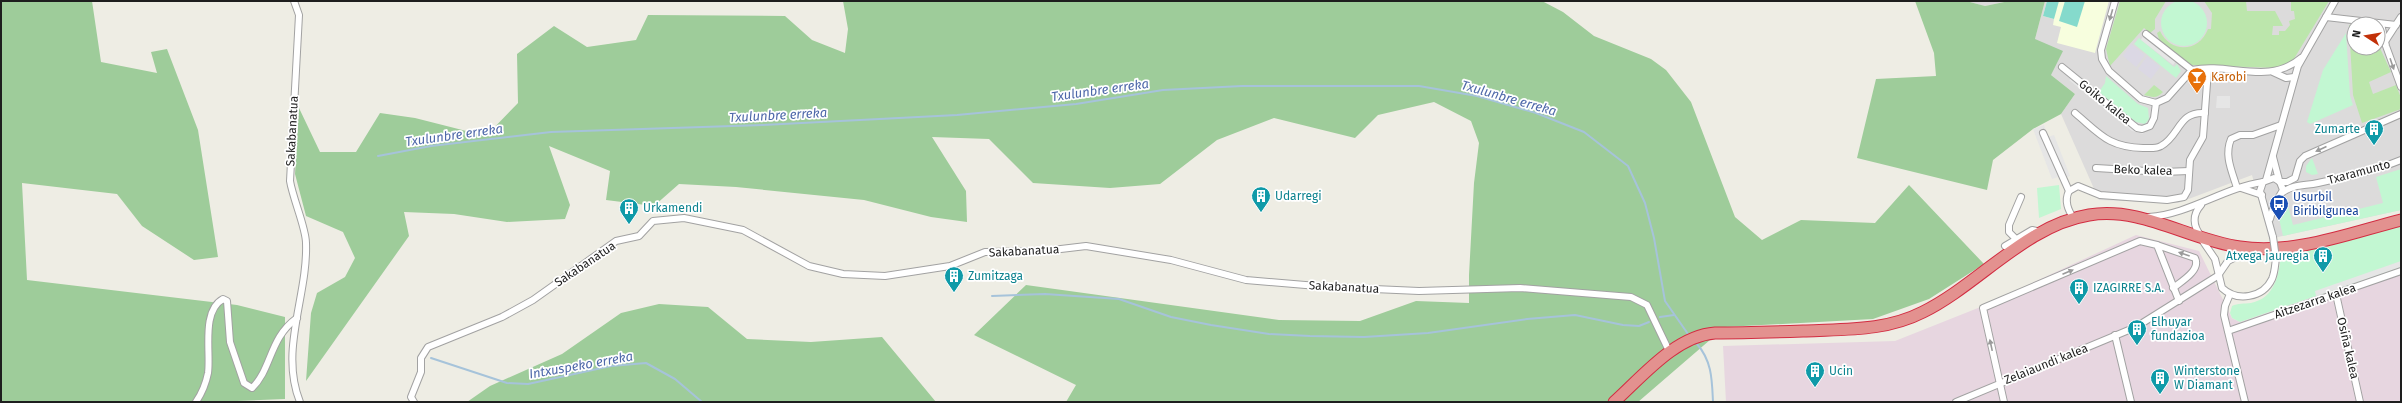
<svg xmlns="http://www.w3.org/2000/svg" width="2402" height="403" font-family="'Fira Sans',sans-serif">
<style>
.residential{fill:#dcdbdb;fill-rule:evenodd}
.industrial{fill:#e7d6e0}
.education{fill:#f7fede}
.grass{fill:#bce6ac}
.forest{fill:#9ecc9a}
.park{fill:#c2f7d2}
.pitch{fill:#85dacc}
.parking{fill:#e6e6e6}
.plaza{fill:#dbd8e4}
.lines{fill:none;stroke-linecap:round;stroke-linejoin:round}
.stream{stroke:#a6c3da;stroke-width:2}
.street-casing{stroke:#a2a2a2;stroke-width:8}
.highway-casing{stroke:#d22c41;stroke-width:13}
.street{stroke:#fff;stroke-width:6}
.highway{stroke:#e3918f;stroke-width:11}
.street-bridge-casing{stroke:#a2a2a2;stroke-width:8;stroke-linecap:butt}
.street-bridge{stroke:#fff;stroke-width:6}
.oneway{fill:#9a9a9a}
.labels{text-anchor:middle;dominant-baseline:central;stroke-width:3.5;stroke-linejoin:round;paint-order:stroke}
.food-label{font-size:12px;fill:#c56008;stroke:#fff;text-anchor:start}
.street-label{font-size:12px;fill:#1e1e1e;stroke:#fff}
.culture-label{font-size:12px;fill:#0d838f;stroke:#fff;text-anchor:start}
.transit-label{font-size:12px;fill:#164399;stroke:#fff;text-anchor:start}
.water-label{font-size:13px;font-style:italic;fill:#4e68a9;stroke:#fff}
</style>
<rect width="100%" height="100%" fill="#eeede4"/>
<g class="residential">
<polygon points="1966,1 2009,1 1985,6"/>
<path d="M 2045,1 L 2401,1 L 2401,210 L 2269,239 L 2252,175 L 2178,203 L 2099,200 L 2061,114 L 2075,94 L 2051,75 L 2035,39 ZM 2354,24 L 2378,24 L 2378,48 L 2354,48 Z"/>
</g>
<polygon class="industrial" points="2136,235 2199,251 2232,318 2240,322 2401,267 2401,402 1726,402 1723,346 1895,341 1978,308"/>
<polygon class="education" points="2047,1 2109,1 2095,53 2057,43 2061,27 2053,25 2054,19 2043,16"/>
<g class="grass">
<polygon points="2120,1 2166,1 2155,19 2155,29 2150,33 2144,28 2110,66 2106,49"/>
<path d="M 2204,1 L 2246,1 L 2247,11 L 2275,11 L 2283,26 L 2273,26 L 2272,35 L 2279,35 L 2279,31 L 2285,31 L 2290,25 L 2289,21 L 2295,19 L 2294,11 L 2291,11 L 2291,1 L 2329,1 L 2292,62 L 2277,68 L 2190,65 L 2160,42 L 2157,33 L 2160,31 C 2170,53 2199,53 2208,29 L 2211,29 L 2212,13 Z"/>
<polygon points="2349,25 2354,25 2354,48 2378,48 2378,30 2380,48 2391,72 2369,82 2373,94 2396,85 2401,98 2401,109 2362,123 2353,95"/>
<path d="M 2154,85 L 2163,92 C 2157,99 2152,97 2144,95 Z"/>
</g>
<g class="forest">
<polygon points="1,1 92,1 101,62 157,73 151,52 167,49 198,130 218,257 194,260 142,226 117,194 22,183 27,280 237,305 285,317 285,399 211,402 1,402"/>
<polygon points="843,1 1542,1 1563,12 1594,36 1651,59 1666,70 1691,102 1735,217 1762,240 1801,220 1875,223 1909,185 1984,264 1929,299 1873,319 1725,327 1638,402 1066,402 1076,385 974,335 1026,285 1279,320 1360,321 1416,301 1469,303 1469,275 1474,183 1479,143 1471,121 1434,102 1378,115 1355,138 1274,118 1217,140 1160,184 1110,188 1033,183 989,139 932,137 966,191 967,222 931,217 864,200 736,187 679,184 654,206 606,200 610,171 549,146 570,205 565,219 507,222 454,214 404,212 409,236 306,381 311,313 317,293 345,277 355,258 343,232 306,216 295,174 299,108 320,152 356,152 380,113 415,118 486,136 518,103 517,54 554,26 587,47 636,40 648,15 785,16 812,40 845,53 848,29"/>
<polygon points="1915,1 1966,1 1985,6 2009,1 2045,1 2035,39 2063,51 2051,75 2075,94 2061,114 2033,129 1993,160 1987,190 1857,158 1876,79 1936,76 1934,53"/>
<polygon points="659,304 708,307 747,339 811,342 882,337 936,402 467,402 490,386 562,354 621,313"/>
</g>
<g class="park">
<circle cx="2184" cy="23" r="23"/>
<polygon points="2346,33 2350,96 2353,105 2310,124 2307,122 2323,70"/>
<polygon points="2139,38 2174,67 2177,64 2181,71 2176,78 2134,44"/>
<polygon points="2106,76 2138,104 2148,108 2149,119 2145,124 2136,122 2098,93 2105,83"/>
<polygon points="2312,158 2318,174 2312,175 2306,172 2306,166"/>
<polygon points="2401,169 2401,210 2283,236 2278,214 2281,205 2287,202 2293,225 2383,203 2376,177"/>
<polygon points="2059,185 2061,209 2039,218 2037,188"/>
<path d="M 2401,224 L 2401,267 L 2240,322 L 2232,318 L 2230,313 L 2232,306 C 2238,303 2244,304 2251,303 C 2275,298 2279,275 2281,254 Z"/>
</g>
<g class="pitch">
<polygon points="2047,1 2059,1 2054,19 2043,16"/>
<polygon points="2065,1 2085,1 2077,27 2059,21"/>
</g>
<g class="parking">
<polygon points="2143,36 2176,61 2173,65 2141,40"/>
<polygon points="2074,78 2145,131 2143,134 2132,131 2069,80"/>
<polygon points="2217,96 2230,96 2230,108 2216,108"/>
<polygon points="2044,125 2048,137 2054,135 2070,176 2059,180 2058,177 2052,179 2033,129"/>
<polygon points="2401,261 2401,267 2316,296 2315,291"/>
</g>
<g class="plaza">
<polygon points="2131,44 2145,55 2136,67 2123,56"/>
<polygon points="2147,56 2160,67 2151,79 2138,69"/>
</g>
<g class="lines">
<g class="stream">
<polyline points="378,156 431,146 551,132 763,125 957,115 1076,104 1163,90 1242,86 1419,86 1477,96 1536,113 1584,132 1628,166 1645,203 1654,238 1665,301 1688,334"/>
<polyline points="992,296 1045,294 1119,299 1171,317 1211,325 1269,334 1310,336 1364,337 1428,333 1527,319 1575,315 1623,325 1639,326 1649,322"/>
<polyline points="1660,317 1674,315"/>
<path d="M 1697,344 C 1712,361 1712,380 1713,402"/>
<polyline points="431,358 507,383 528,384 611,366 646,363 675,379 702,402"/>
</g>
<g class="street-casing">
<g id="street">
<path d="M 294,1 L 299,15 L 290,181 C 293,199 306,228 306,243 C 308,296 279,350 300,402"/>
<path d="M 2115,1 L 2101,50 L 2102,59 L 2109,71 L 2141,99 L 2156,103 L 2167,98 L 2192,70 C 2230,62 2268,86 2301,58"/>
<polyline points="2326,17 2396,25"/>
<polyline points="2381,24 2386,46 2401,87"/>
<polyline points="2146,34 2192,70"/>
<polyline points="2386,40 2401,17"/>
<polyline points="2062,67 2137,128 2142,129 2150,126 2154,118 2156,103"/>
<polyline points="2273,72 2286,78 2294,77"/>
<path d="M 2075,113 C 2100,134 2108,147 2143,148 C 2149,148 2156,149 2161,146 C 2180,136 2178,111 2205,113"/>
<polyline points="2043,133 2069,191"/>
<polyline points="2273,157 2279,180"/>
<polyline points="2096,168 2163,172 2189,171"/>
<polyline points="2266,180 2298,66 2335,1"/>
<polyline points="2280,182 2287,182 2295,178 2300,161 2305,156 2401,114"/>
<path d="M 2237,188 C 2232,171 2224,156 2231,139 L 2240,135 L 2253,135 L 2281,125"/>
<polyline points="2241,188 2262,195"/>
<path d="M 2283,192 C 2294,184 2305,186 2318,183 C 2346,177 2374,171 2401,160"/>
<path d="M 2201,205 C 2192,215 2193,226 2201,236"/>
<path d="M 2149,217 C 2190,214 2223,188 2263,182"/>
<path d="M 2074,219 C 2068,210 2064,201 2069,191 L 2078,186 L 2100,195 L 2167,200 L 2184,197 L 2188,190 L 2190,160 L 2203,137 L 2208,70"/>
<polyline points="2270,219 2274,205 2283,190 2280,182 2274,178 2263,182 2260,191 2273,237"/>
<polyline points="2016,239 2009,232 2009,225 2021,197"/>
<path d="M 2202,240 L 2215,259 L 2222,288 C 2237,302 2263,298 2272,279 C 2275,272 2275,265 2276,258"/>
<path d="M 2157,245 L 2195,258 C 2201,270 2182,281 2173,288"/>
<polyline points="2005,246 2032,230 2041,232"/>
<polyline points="2219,274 2228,261 2250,250"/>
<polyline points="2230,294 2225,306 2224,315 2245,402"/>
<polyline points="2336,294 2360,402"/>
<polyline points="2228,331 2401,271"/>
<polyline points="2115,335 2131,402"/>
<path d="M 196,402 C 202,393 206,383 208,373 C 211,353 201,311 223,299 L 227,301 L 230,342 L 244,383 L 252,388 C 272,369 269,338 297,318"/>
<polyline points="414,402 411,397 421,372 421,358 428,347 502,317 533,300 616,241 639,236 653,221 684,218 743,230 809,266 843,274 885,276 950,266 985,252 1044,251 1086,246 1171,260 1246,280 1329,287 1419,291 1520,288 1631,297 1647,305 1670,353"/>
<polyline points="1956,402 2136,327 2219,275"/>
<polyline points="2004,402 1983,308 2140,241 2157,245 2179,301"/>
</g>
</g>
<g class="highway-casing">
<path id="highway" d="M 1614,402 C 1642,377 1675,336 1715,333 C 1745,333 1775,332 1806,331 C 1846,329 1886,331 1923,312 C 1978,285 2026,225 2089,215 C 2141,206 2189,240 2240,247 C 2294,255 2350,233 2401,220"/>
</g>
<use href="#street" class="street"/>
<use href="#highway" class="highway"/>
<g class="street-bridge-casing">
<polyline id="street-bridge" points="2273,237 2276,258"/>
</g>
<use href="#street-bridge" class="street-bridge"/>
</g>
<defs><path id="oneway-solid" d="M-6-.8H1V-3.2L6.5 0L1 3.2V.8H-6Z"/></defs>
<g class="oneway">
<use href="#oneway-solid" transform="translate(2111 15) rotate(106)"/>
<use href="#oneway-solid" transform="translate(2392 64) rotate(71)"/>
<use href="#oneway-solid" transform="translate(2321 149) rotate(156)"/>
<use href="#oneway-solid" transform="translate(2184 254) rotate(-161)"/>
<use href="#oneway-solid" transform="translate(2068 272) rotate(-23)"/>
<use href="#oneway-solid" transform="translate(1991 345) rotate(-102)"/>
</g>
<defs>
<g id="bar-pin" transform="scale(1)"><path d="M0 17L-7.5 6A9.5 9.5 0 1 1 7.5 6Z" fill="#e8710a" stroke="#fff"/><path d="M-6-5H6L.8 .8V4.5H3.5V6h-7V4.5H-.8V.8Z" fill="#fff"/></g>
<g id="building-pin" transform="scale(1)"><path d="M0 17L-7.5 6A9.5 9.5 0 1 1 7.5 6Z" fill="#0f9aa8" stroke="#fff"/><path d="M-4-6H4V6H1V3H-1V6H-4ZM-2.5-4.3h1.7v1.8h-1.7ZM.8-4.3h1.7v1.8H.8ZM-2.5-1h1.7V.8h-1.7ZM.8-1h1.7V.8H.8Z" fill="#fff"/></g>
<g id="bus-pin" transform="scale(1)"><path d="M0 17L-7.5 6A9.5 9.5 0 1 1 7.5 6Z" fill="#1a4fb4" stroke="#fff"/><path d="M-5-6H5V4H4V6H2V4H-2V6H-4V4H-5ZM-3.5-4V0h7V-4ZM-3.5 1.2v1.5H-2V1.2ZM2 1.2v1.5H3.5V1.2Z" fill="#fff"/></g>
</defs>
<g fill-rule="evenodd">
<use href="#bar-pin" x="2197" y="77"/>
<use href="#building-pin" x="2374" y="129"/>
<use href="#building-pin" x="1261" y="196"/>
<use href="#bus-pin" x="2279" y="204"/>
<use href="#building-pin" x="629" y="208"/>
<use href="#building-pin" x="2323" y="256"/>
<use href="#building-pin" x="954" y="276"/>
<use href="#building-pin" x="2079" y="288"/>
<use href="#building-pin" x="2137" y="329"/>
<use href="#building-pin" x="1815" y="371"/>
<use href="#building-pin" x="2160" y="378"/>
</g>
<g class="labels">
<g class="food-label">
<text x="2211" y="77">Karobi</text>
</g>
<g class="street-label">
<text transform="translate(2105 102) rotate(39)">Goiko kalea</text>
<text transform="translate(292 131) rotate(-87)">Sakabanatua</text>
<text transform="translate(2143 170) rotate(2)">Beko kalea</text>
<text transform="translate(2359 172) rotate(-15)">Txaramunto</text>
<text transform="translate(1024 251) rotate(-3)">Sakabanatua</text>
<text transform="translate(585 264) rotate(-34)">Sakabanatua</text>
<text transform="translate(1344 287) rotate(3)">Sakabanatua</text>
<text transform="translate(2315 301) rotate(-19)">Aitzezarra kalea</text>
<text transform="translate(2348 348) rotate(77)">Osiña kalea</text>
<text transform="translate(2046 364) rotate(-22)">Zelaiaundi kalea</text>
</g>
<g class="culture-label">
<text x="2360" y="129" text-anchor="end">Zumarte</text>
<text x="1275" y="196">Udarregi</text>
<text x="643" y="208">Urkamendi</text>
<text x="2309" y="256" text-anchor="end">Atxega jauregia</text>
<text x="968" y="276">Zumitzaga</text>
<text x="2093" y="288">IZAGIRRE S.A.</text>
<text x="2151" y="322">Elhuyar<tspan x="2151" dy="14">fundazioa</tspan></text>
<text x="1829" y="371">Ucin</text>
<text x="2174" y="371">Winterstone<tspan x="2174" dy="14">W Diamant</tspan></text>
</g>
<g class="transit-label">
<text x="2293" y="197">Usurbil<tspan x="2293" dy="14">Biribilgunea</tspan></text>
</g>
<g class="water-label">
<text transform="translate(1100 90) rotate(-8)">Txulunbre erreka</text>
<text transform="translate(1509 98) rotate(16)">Txulunbre erreka</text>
<text transform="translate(778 115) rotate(-3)">Txulunbre erreka</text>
<text transform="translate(454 135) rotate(-8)">Txulunbre erreka</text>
<text transform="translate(581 365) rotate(-10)">Intxuspeko erreka</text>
</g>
</g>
<rect width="2402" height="403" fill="none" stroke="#1e1e1e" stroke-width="4"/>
<g transform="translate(2366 36) rotate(282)"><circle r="19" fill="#ffffff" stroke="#a5a5a5"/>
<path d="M0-3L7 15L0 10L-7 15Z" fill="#c23109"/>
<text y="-6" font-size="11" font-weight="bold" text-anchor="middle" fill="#1e1e1e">N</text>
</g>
</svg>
